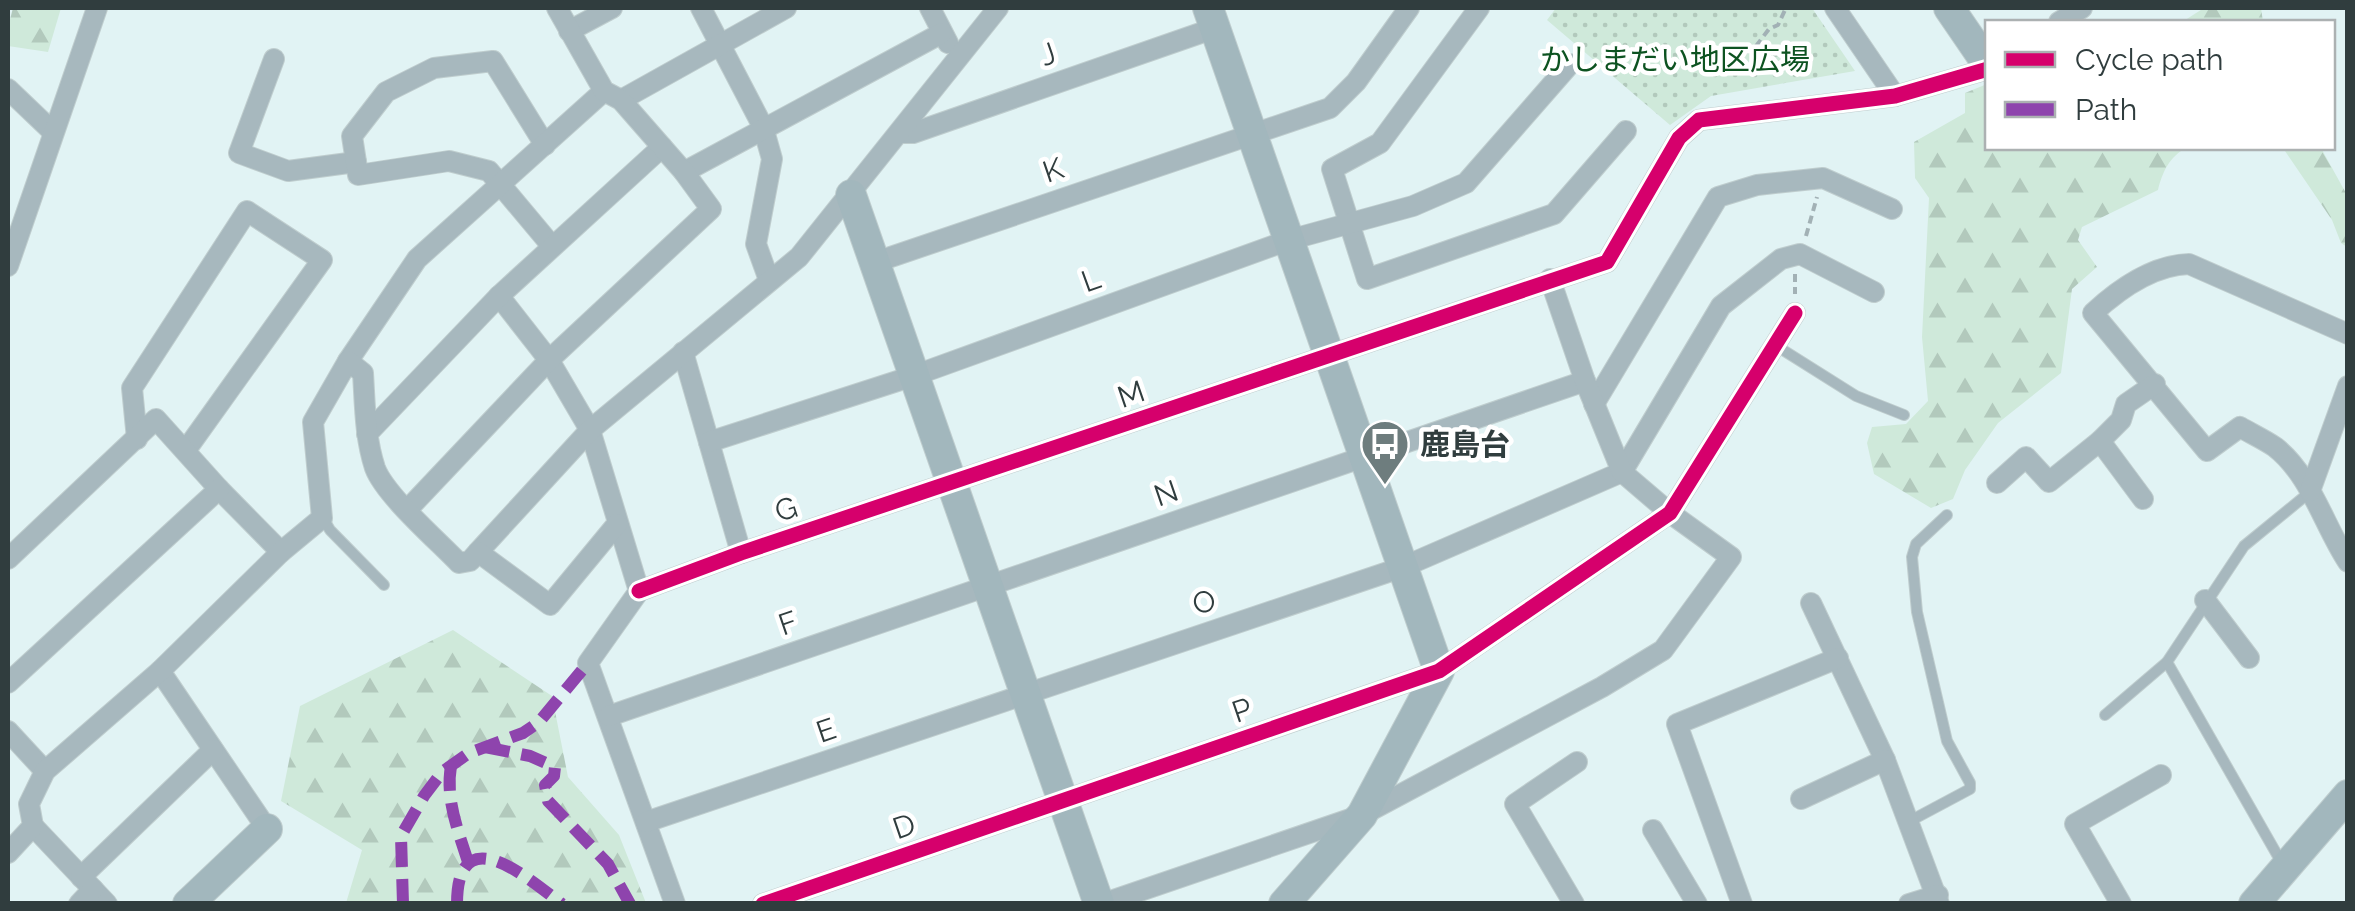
<svg xmlns="http://www.w3.org/2000/svg" width="2355" height="911" font-family="Raleway,'Noto Sans JP',sans-serif">
<style>
.forest{fill:url(#forest-firs)}
.park{fill:url(#park-dots)}
.lines{fill:none;stroke-linecap:round;stroke-linejoin:round}
.lane-casing{stroke:#bfcdce;stroke-width:12}
.street-casing{stroke:#bfcdce;stroke-width:22}
.secondary-casing{stroke:#bfcdce;stroke-width:32}
.path{stroke:#a2b1b5;stroke-width:4;stroke-dasharray:8 5;stroke-linecap:butt}
.lane{stroke:#a7b8be;stroke-width:10}
.street{stroke:#a7b8be;stroke-width:20}
.secondary{stroke:#a2b7bd;stroke-width:30}
.quiet{stroke:#8e44ad;stroke-width:12;stroke-dasharray:25 12;stroke-linecap:butt}
.cycleway-casing{stroke:#fff;stroke-width:21}
.cycleway{stroke:#d6006c;stroke-width:15}
.labels{text-anchor:middle;dominant-baseline:central;stroke-width:9;stroke-linejoin:round;paint-order:stroke}
.street-label{font-size:30px;fill:#303d3e;stroke:#fff}
.park-label{font-size:30px;fill:#0d5321;stroke:#fff}
.poi-label{font-size:30px;font-weight:bold;fill:#303d3e;stroke:#fff;text-anchor:start}
</style>
<defs>
<pattern id="forest-firs" width="22" height="20" patternUnits="userSpaceOnUse" patternTransform="scale(2.5)"><rect width="22" height="20" fill="#cfe9da"/><path d="M5 1l3.5 6h-7zM16 11l3.5 6h-7z" fill="#b2c9bc"/></pattern>
<pattern id="park-dots" width="8" height="8" patternUnits="userSpaceOnUse" patternTransform="scale(2.5)"><rect width="8" height="8" fill="#cfe9da"/><path d="M2 2h.1M6 6h.1" fill="none" stroke="#b2c9bc" stroke-width="1.8" stroke-linecap="round"/></pattern>
</defs>
<rect width="100%" height="100%" fill="#e1f3f4"/>
<g class="forest">
<polygon points="13,8 61,8 48,52 8,46 8,27"/>
<polygon points="2204,8 2261,8 2263,22 2182,22"/>
<path d="M 1987,84 L 1988,148 L 2187,148 C 2170,155 2162,173 2158,190 L 2082,227 L 2078,240 L 2097,267 L 2072,289 L 2061,373 L 1998,423 L 1965,470 L 1953,499 L 1931,508 L 1874,474 L 1867,443 L 1872,427 L 1906,424 L 1928,401 L 1922,337 L 1929,198 L 1915,178 L 1914,142 L 1965,113 L 1965,93 Z"/>
<polygon points="2272,148 2321,148 2347,195 2347,247 2341,243 2332,220 2285,151"/>
<polygon points="453,630 552,696 568,777 619,835 646,903 346,903 362,850 281,801 300,706"/>
</g>
<polygon class="park" points="1556,8 1812,8 1855,71 1711,96 1670,125 1547,20"/>
<g class="lines">
<g class="lane-casing">
<g id="lane">
<polyline points="1775,345 1856,396 1904,415"/>
<polyline points="323,518 330,530 384,585"/>
<polyline points="2105,715 2167,662"/>
<polyline points="1910,821 1970,789 1970,783 1947,741 1917,612 1912,557 1916,544 1947,515"/>
<polyline points="2283,865 2167,662 2244,546 2310,492"/>
</g>
</g>
<g class="street-casing">
<g id="street">
<polyline points="701,8 763,127 772,159 756,244 769,280"/>
<polyline points="930,8 948,43"/>
<polyline points="1479,8 1380,143 1332,169 1367,279 1554,214 1626,131"/>
<polyline points="1835,8 1895,96"/>
<polyline points="2059,22 2082,8"/>
<polyline points="569,31 612,8"/>
<polyline points="274,59 239,153 288,171 356,162"/>
<polyline points="8,89 53,132"/>
<polyline points="621,100 786,8"/>
<polyline points="900,133 913,133 1215,28"/>
<polyline points="545,145 493,61 434,68 386,92 352,136 358,175 449,161 489,171 551,245"/>
<polyline points="684,172 942,33"/>
<polyline points="873,263 1330,108 1356,82 1409,8"/>
<polyline points="8,266 97,8"/>
<polyline points="499,296 549,360 590,430 639,591"/>
<path d="M 2348,334 L 2189,264 C 2152,265 2119,289 2093,313 L 2207,451 L 2240,427 C 2252,434 2265,440 2275,447 C 2311,475 2324,526 2348,562"/>
<polyline points="683,352 741,553"/>
<polyline points="348,361 417,259 604,91"/>
<polyline points="1594,404 1718,197 1757,185 1823,178 1892,209"/>
<polyline points="367,434 499,296 662,147"/>
<polyline points="137,439 132,388 247,211 322,260 186,450"/>
<polyline points="2100,441 2143,499"/>
<polyline points="709,442 913,376 1289,240 1413,206 1466,183 1570,64"/>
<polyline points="1622,472 1721,306 1781,259 1800,254 1874,292"/>
<polyline points="1997,483 2026,457 2049,482 2100,441 2121,420 2126,404 2155,384"/>
<polyline points="2310,491 2348,386"/>
<polyline points="408,509 549,360 711,209 684,172 621,100 604,91 557,8"/>
<polyline points="478,552 590,430 799,257 998,8"/>
<polyline points="8,559 156,419 219,489 281,552"/>
<polyline points="639,591 741,553 1607,262 1679,138 1699,120 1895,96 1988,69"/>
<polyline points="639,591 588,663 675,904"/>
<polyline points="2205,600 2249,658"/>
<polyline points="1811,603 1885,760 1939,904"/>
<polyline points="160,671 267,829"/>
<polyline points="8,683 219,489"/>
<polyline points="609,716 1585,381"/>
<polyline points="8,731 45,771"/>
<polyline points="1801,799 1885,760"/>
<polyline points="646,822 1403,567 1622,472"/>
<polyline points="33,826 107,904"/>
<polyline points="1653,830 1697,904"/>
<path d="M 8,853 L 33,826 L 29,804 L 45,771 L 160,671 L 281,552 L 322,518 L 313,422 L 348,361 L 363,373 C 365,405 365,438 375,468 C 385,495 437,540 459,563 L 470,561 L 478,552 L 550,605 L 617,524"/>
<polyline points="81,877 213,750"/>
<polyline points="79,904 93,889"/>
<polyline points="763,904 1439,671 1670,513 1795,313"/>
<polyline points="1102,904 1362,815 1602,687 1663,650 1731,557 1670,513 1622,472 1585,381 1550,279"/>
<polyline points="1574,904 1515,804 1577,762"/>
<polyline points="1742,904 1677,724 1838,658"/>
<polyline points="1909,904 1938,895"/>
<polyline points="2121,904 2075,824 2161,775"/>
</g>
</g>
<g class="secondary-casing">
<g id="secondary">
<polyline points="1208,8 1439,671 1362,815 1284,904"/>
<polyline points="1949,8 1988,65"/>
<polyline points="851,195 1099,904"/>
<polyline points="188,904 267,829"/>
<polyline points="2254,904 2348,795"/>
</g>
</g>
<g class="path">
<polyline points="1745,52 1753,50 1769,29 1778,25 1786,8"/>
<polyline points="1806,236 1817,197"/>
<polyline points="1795,274 1795,294"/>
</g>
<use href="#lane" class="lane"/>
<use href="#street" class="street"/>
<use href="#secondary" class="secondary"/>
<g class="quiet">
<polyline points="485,747 530,756 555,767 554,776 545,785 548,801 608,864 630,904"/>
<path d="M 451,766 C 445,800 459,833 469,865"/>
<polyline points="403,904 401,836 424,796 442,772 469,753 523,733 539,722 588,663"/>
<path d="M 457,904 C 457,815 530,880 562,904"/>
</g>
<g class="cycleway-casing">
<g id="cycleway">
<polyline points="639,591 741,553 1607,262 1679,138 1699,120 1895,96 1988,69"/>
<polyline points="763,904 1439,671 1670,513 1795,313"/>
</g>
</g>
<use href="#cycleway" class="cycleway"/>
</g>
<defs>
<g id="bus-pin" transform="scale(2.5)"><path d="M0 17L-7.5 6A9.5 9.5 0 1 1 7.5 6Z" fill="#6e7d7e" stroke="#fff"/><path d="M-5-6H5V4H4V6H2V4H-2V6H-4V4H-5ZM-3.5-4V0h7V-4ZM-3.5 1.2v1.5H-2V1.2ZM2 1.2v1.5H3.5V1.2Z" fill="#fff"/></g>
</defs>
<g fill-rule="evenodd">
<use href="#bus-pin" x="1385" y="444"/>
</g>
<g class="labels">
<g class="street-label">
<text transform="translate(1048 54) rotate(-19)">J</text>
<text transform="translate(1053 170) rotate(-19)">K</text>
<text transform="translate(1091 280) rotate(-20)">L</text>
<text transform="translate(1131 394) rotate(-19)">M</text>
<text transform="translate(1166 493) rotate(-19)">N</text>
<text transform="translate(786 509) rotate(-18)">G</text>
<text transform="translate(1204 602) rotate(-19)">O</text>
<text transform="translate(788 623) rotate(-19)">F</text>
<text transform="translate(1242 710) rotate(-19)">P</text>
<text transform="translate(826 730) rotate(-19)">E</text>
<text transform="translate(904 826) rotate(-19)">D</text>
</g>
<g class="park-label">
<text x="1675" y="59">かしまだい地区広場</text>
</g>
<g class="poi-label">
<text x="1420" y="444">鹿島台</text>
</g>
</g>
<rect width="2355" height="911" fill="none" stroke="#303d3e" stroke-width="20"/>
<rect x="1985" y="20" width="350" height="130" fill="#ffffff" stroke="#acb1b2" stroke-width="2.5"/>
<rect x="2005" y="52" width="50" height="15" fill="#d6006c" stroke="#acb1b2" stroke-width="2.5"/>
<text x="2075" y="70" font-size="30" fill="#303d3e">Cycle path</text>
<rect x="2005" y="102" width="50" height="15" fill="#8e44ad" stroke="#acb1b2" stroke-width="2.5"/>
<text x="2075" y="120" font-size="30" fill="#303d3e">Path</text>
</svg>
